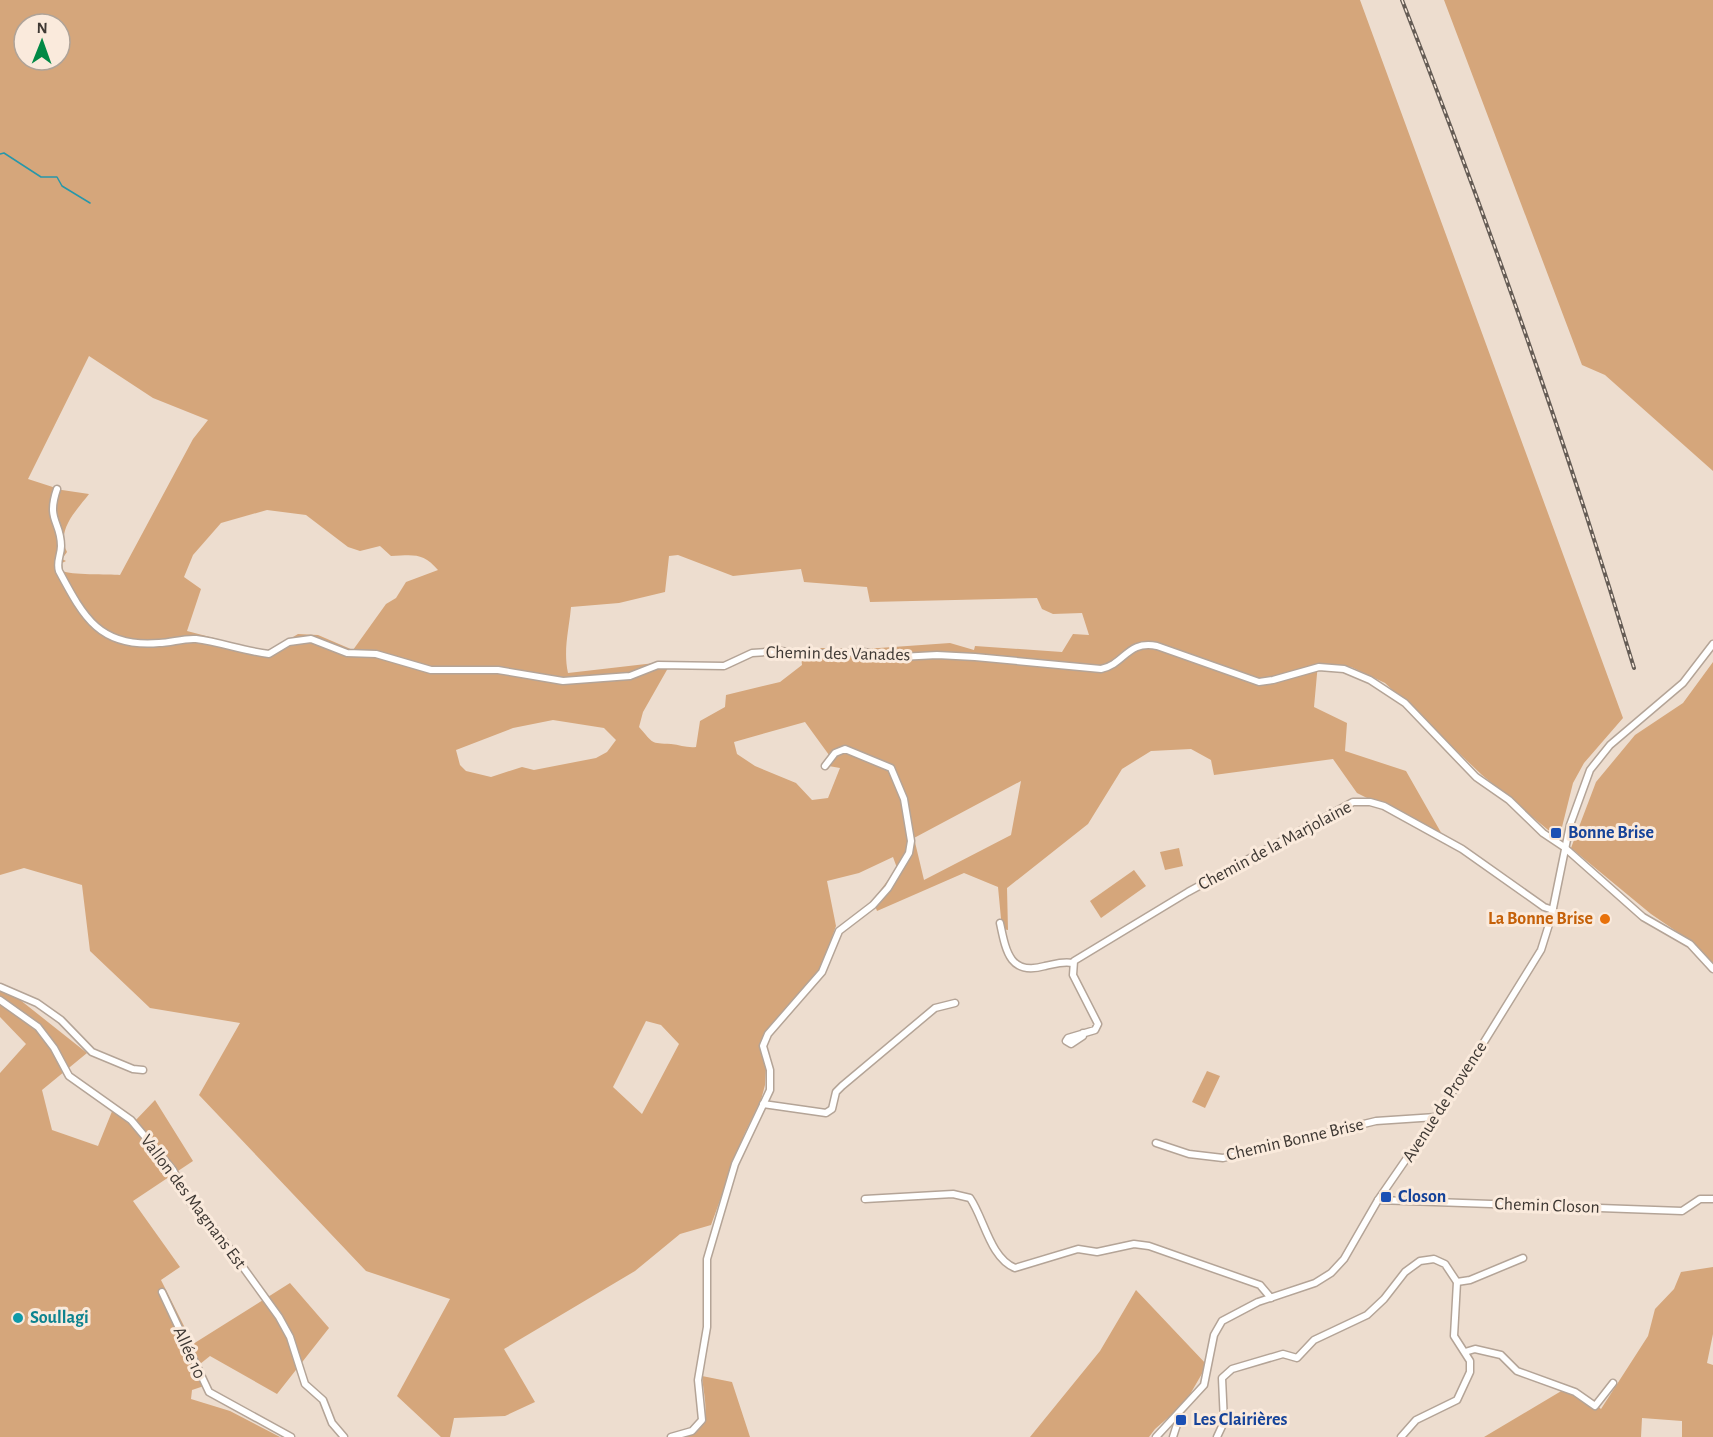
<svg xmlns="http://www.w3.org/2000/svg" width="1713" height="1437" font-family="'Alegreya Sans',sans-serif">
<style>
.green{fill:#d5a67b;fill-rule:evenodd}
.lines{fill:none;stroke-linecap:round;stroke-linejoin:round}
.stream{stroke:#2797aa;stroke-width:1.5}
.minor-casing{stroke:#b4a497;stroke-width:9}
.minor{stroke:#fff;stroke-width:6}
.rail-casing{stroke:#655c55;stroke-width:4}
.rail{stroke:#faeadc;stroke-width:1.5;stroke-dasharray:4.5;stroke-linecap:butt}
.transit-dot{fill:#1a4fb4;stroke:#faeadc;stroke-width:2}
.food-dot{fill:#e8710a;stroke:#faeadc;stroke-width:2}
.culture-dot{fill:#0f9aa8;stroke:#faeadc;stroke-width:2}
.labels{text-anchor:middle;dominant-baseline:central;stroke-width:6;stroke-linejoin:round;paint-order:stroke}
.street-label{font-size:18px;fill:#3e3833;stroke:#faeadc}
.transit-label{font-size:18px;font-weight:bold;fill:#164399;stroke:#faeadc;text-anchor:start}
.food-label{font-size:18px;font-weight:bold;fill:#c56008;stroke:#faeadc;text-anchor:end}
.culture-label{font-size:18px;font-weight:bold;fill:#0d838f;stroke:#faeadc;text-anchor:start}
</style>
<rect width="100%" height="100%" fill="#edddcf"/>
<g class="green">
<path d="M 0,0 L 1360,0 L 1623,718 L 1584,763 L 1573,783 L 1559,839 L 1482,775 L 1385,683 L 1351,667 L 1318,663 L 1314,707 L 1347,723 L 1345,751 L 1406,771 L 1443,836 L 1357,793 L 1333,759 L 1214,775 L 1211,760 L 1191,749 L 1151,751 L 1122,769 L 1088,824 L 1007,888 L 1008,930 L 1002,929 L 998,887 L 964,873 L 877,911 L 873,900 L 897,868 L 893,857 L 859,873 L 827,881 L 836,926 L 821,969 L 764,1034 L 760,1049 L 766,1069 L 765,1085 L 761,1100 L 744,1135 L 711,1225 L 680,1234 L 635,1271 L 504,1349 L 535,1402 L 505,1416 L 454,1418 L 450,1437 L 441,1437 L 397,1396 L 450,1299 L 366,1271 L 199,1095 L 240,1023 L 150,1008 L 90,951 L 82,885 L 24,868 L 0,875 ZM 24,24 L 60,24 L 60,60 L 24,60 ZM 89,356 L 153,398 L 208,420 L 193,439 L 120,575 C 109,574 69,575 63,571 L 62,563 L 66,561 L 62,559 L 67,552 C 56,530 76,511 89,494 L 62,490 L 28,479 ZM 267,510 L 306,515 L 348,547 L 360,551 L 380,546 L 391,556 C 413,555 423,552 438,570 L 406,582 L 396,598 L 386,604 L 353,650 L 318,635 L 298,634 L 268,652 L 187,631 L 201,589 L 184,577 L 193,555 L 221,523 ZM 678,555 L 733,576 L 801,569 L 804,582 L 867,587 L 870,602 L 1037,598 L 1042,609 L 1053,614 L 1082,613 L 1089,635 L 1073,634 L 1062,652 L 975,646 L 974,650 L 950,643 L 879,648 L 800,648 L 802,665 L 780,682 L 726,695 L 725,707 L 700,721 L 696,747 C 687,748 680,745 671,744 C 650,743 654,744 639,727 L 643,712 L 672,661 L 568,673 C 563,650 569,630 571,607 L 619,603 L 665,592 L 669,556 ZM 553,720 L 604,728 L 616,740 L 607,752 L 596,758 L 534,770 L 522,767 L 491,777 L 466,771 L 460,765 L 456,750 L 513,728 ZM 805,722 L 829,755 L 823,765 L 840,768 L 828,798 L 812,800 L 796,783 L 755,766 L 737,754 L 734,742 ZM 1021,781 L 1011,835 L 924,880 L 914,838 ZM 646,1021 L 661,1025 L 679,1044 L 642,1114 L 613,1087 Z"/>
<polygon points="1444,0 1713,0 1713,471 1605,375 1582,365"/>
<polygon points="1713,662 1713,963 1692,942 1651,914 1571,848 1596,782 1635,735 1683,703"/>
<polygon points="1179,848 1183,866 1165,870 1160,852"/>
<polygon points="1134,870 1146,886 1101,918 1090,901"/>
<polygon points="0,984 87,1053 42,1090 52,1130 98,1146 115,1104 134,1122 155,1100 193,1161 133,1201 180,1267 161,1280 193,1344 290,1283 329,1328 277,1394 210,1356 200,1364 207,1385 192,1390 191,1399 230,1411 280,1437 0,1437 0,1073 26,1044 0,1017"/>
<polygon points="1207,1071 1220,1076 1205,1108 1192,1102"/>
<polygon points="1713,1267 1713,1334 1707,1363 1713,1365 1713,1437 1682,1437 1682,1421 1642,1418 1641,1437 1484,1437 1568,1387 1586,1395 1601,1409 1648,1336 1655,1309 1674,1289 1681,1272"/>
<polygon points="1136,1290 1207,1365 1185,1403 1155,1429 1149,1437 1030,1437 1100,1351"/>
<path d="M 702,1376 L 732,1382 L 750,1437 L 684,1437 C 715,1430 704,1400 702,1376 Z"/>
</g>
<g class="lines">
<polyline class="stream" points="0,154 4,153 41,177 57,177 62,186 90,203"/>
<g class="minor-casing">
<g id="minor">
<path d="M 57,489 C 46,521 61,521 61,546 C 61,555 56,562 59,571 C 84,618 100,648 159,643 C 171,643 183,638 196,639 C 220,642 244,651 269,654 L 289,642 L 311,639 L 347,653 L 376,654 L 431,670 L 498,670 L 563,681 L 630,676 L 658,665 L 724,666 L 752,653 L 780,651 L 810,654 L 863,652 L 900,657 L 937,655 L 975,657 L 1101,669 C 1125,664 1127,640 1157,646 L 1259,682 L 1273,680 L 1319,667 L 1344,669 L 1370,680 L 1405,703 L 1476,777 L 1509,800 L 1543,833 L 1564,847 L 1643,917 L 1690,944 L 1713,969"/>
<path d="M 1000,923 C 1006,952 1010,976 1045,966 C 1055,964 1062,961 1073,963"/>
<polyline points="0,987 37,1003 61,1020 92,1052 133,1069 143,1070"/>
<polyline points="0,1000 38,1027 54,1048 69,1076 131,1120 173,1170 190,1202 219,1234 279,1317 290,1337 305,1384 323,1400 332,1423 344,1437"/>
<polyline points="1083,1033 1083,1036 1071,1044 1066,1041 1068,1038 1095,1030 1098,1024 1073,975 1074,961 1188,892 1353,802 1370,802 1384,806 1462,849 1544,907 1553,910"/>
<polyline points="763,1104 826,1113 832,1109 836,1092 842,1086 935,1008 955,1003"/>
<polyline points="1156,1143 1189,1154 1223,1158 1376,1121 1436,1117"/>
<path d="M 865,1199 L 953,1194 L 970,1198 C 984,1218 990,1258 1015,1268 L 1078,1249 L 1097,1252 L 1134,1244 L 1149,1246 L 1260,1285 L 1271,1298"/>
<polyline points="1378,1200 1682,1211 1700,1199 1713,1199"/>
<polyline points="1457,1282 1470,1280 1523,1258"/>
<polyline points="162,1292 209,1392 291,1437"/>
<polyline points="1465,1352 1475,1349 1501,1355 1517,1371 1575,1392 1595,1406 1613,1383"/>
<polyline points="671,1437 692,1431 702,1420 698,1380 707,1327 707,1259 735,1164 770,1090 770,1070 763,1046 768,1034 822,972 839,931 873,905 888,888 909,853 911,841 904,799 891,768 845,749 835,753 825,766"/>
<polyline points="1156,1437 1204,1385 1214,1335 1222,1321 1258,1302 1315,1283 1331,1273 1344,1259 1378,1200 1458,1084 1541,950 1551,918 1570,825 1590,770 1610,745 1683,683 1713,644"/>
<polyline points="1173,1437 1180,1415"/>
<polyline points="1217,1437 1224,1422 1222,1378 1232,1369 1283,1354 1297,1358 1314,1340 1367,1315 1384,1299 1405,1272 1420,1261 1434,1259 1445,1264 1457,1282 1454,1336 1470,1361 1470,1372 1457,1400 1416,1420 1401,1437"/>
</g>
</g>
<use href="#minor" class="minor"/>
<g class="rail-casing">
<path id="rail" d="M 1402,0 C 1488,220 1566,442 1634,668"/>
</g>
<use href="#rail" class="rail"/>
</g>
<g class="transit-dot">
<rect x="1550" y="827" width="12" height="12" rx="3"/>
<rect x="1380" y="1191" width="12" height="12" rx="3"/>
<rect x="1175" y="1414" width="12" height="12" rx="3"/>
</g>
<circle class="food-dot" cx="1605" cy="919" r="6"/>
<circle class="culture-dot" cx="18" cy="1318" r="6"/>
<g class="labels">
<g class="street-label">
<text transform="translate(838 654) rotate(1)">Chemin des Vanades</text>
<text transform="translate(1275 846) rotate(-28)">Chemin de la Marjolaine</text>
<text transform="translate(1445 1102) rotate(-57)">Avenue de Provence</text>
<text transform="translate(1295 1140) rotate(-13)">Chemin Bonne Brise</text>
<text transform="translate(193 1202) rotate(53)">Vallon des Magnans Est</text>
<text transform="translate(1547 1206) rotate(2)">Chemin Closon</text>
<text transform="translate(189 1353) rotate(66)">Allée 10</text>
</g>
<g class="transit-label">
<text x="1568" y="833">Bonne Brise</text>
<text x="1398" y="1197">Closon</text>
<text x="1193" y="1420">Les Clairières</text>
</g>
<g class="food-label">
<text x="1593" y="919">La Bonne Brise</text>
</g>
<g class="culture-label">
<text x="30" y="1318">Soullagi</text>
</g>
</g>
<g transform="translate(42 42) rotate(1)"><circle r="28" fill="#faeadc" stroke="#afa398" stroke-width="1.5"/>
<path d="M0-4.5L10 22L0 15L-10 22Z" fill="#018945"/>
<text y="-9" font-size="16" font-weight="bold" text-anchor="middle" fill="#3e3833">N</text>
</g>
</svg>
